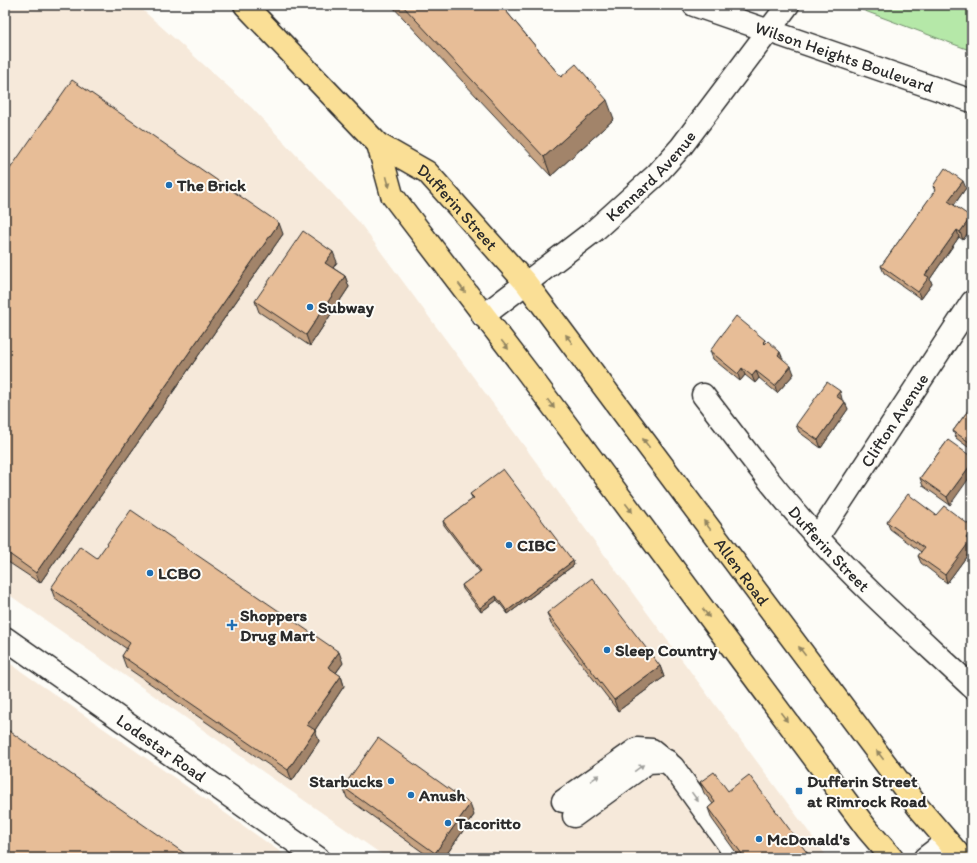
<svg xmlns="http://www.w3.org/2000/svg" width="977" height="863" font-family="Itim,sans-serif">
<style>
.built{fill:#f6e9da}
.green{fill:#b5e8a8;stroke:#708a6a}
.lines{fill:none;stroke-linecap:round;stroke-linejoin:round}
.minor-casing{stroke:#2b2b2b;stroke-width:25}
.major-casing{stroke:#2b2b2b;stroke-width:25}
.minor{stroke:#fdfcf7;stroke-width:22}
.major{stroke:#fadf96;stroke-width:22}
.wall{fill:#c7a382;stroke:#2b2b2b}
.shaded-wall{fill:#a2846a;stroke:#2b2b2b}
.building{fill:#e7bd97;stroke:#2b2b2b}
.oneway{fill:#928560}
.oneway2{fill:#9e9e9b}
.poi-dot{fill:#1f6fb2;stroke:#fdfcf7;stroke-width:1.5}
.labels{text-anchor:middle;dominant-baseline:central;stroke-width:4;stroke-linejoin:round;paint-order:stroke}
.street-label{font-size:17px;fill:#2b2b2b;stroke:#fdfcf7}
.poi-label{font-size:17px;font-weight:bold;fill:#2b2b2b;stroke:#fdfcf7;text-anchor:start}
</style>
<rect width="100%" height="100%" fill="#fdfcf7"/>
<filter id="ink" filterUnits="userSpaceOnUse"><feTurbulence type="fractalNoise" baseFrequency=".025" numOctaves="2"/><feDisplacementMap in="SourceGraphic" scale="8" xChannelSelector="R" yChannelSelector="G"/><feConvolveMatrix kernelMatrix="1 2 1 2 8 2 1 2 1" color-interpolation-filters="sRGB"/></filter>
<g filter="url(#ink)">
<g class="built">
<polygon points="5,5 137,5 251,107 359,222 828,858 387,858 5,592"/>
<polygon points="5,660 228,815 289,858 5,858"/>
</g>
<polygon class="green" points="849,5 972,5 972,51"/>
<g class="lines">
<g class="minor-casing">
<g id="minor">
<path id="s1" d="M 694,5 L 972,101"/>
<path id="s2" d="M 483,316 L 594,231 L 656,175 L 681,147 L 788,5"/>
<path id="s3" d="M 703,395 C 740,443 776,492 817,537 C 865,590 920,638 972,687"/>
<path id="s4" d="M 817,538 L 972,302"/>
<path id="s5" d="M 5,638 L 318,858"/>
<polyline points="563,801 637,749 652,750 673,767 729,845 735,858"/>
<polyline points="574,816 648,762 667,761"/>
<polyline points="925,858 947,841"/>
</g>
</g>
<g class="major-casing">
<g id="major">
<path id="s6" d="M 245,5 L 378,144 L 427,172 L 526,283 L 918,807 L 962,858"/>
<polyline points="378,144 392,195 528,373 867,829 892,858"/>
</g>
</g>
<use href="#minor" class="minor"/>
<use href="#major" class="major"/>
</g>
<g class="wall">
<polygon points="391,5 501,5 561,77 614,119 551,176"/>
<polygon points="5,176 283,234 40,583 5,560"/>
<polygon points="933,186 966,188 954,205 972,220 972,227 963,240 959,237 930,279 932,284 921,299 884,273 881,266 935,191"/>
<polygon points="337,262 333,268 345,276 349,287 310,346 259,312 255,301"/>
<polygon points="765,340 766,343 783,359 794,374 777,393 759,378 755,383 745,375 740,381 713,359 710,351"/>
<polygon points="842,400 848,409 821,448 799,432 796,425 842,399"/>
<polygon points="972,405 972,450 956,438 953,431"/>
<polygon points="948,440 950,505 923,486 920,478"/>
<polygon points="470,494 574,565 508,614 497,600 481,612 463,589 462,585 480,572 444,525 443,521 473,499"/>
<polygon points="936,515 972,527 972,541 971,543 972,549 947,583 921,563 918,556 921,552 890,529 887,522"/>
<polygon points="97,558 343,663 336,673 341,676 344,686 315,730 319,741 292,781 126,667 122,656 127,649 55,599 51,588"/>
<polygon points="547,613 660,666 664,677 618,711 551,624"/>
<polygon points="700,782 728,791 809,858 740,858 712,819 708,808 713,804 704,793"/>
<polygon points="343,787 474,815 444,858 431,858 347,798"/>
</g>
<g class="shaded-wall">
<polygon points="607,100 614,119 551,176 544,157"/>
<polygon points="963,181 966,188 951,209 948,201"/>
<polygon points="971,217 972,220 972,227 963,240 960,232"/>
<polygon points="279,223 283,234 40,583 36,573"/>
<polygon points="957,230 959,237 930,279 932,284 921,299 918,292 925,275"/>
<polygon points="333,252 337,262 329,274 325,263"/>
<polygon points="345,276 349,287 310,346 306,335"/>
<polygon points="780,352 783,359 780,362 778,355"/>
<polygon points="791,366 794,374 777,393 775,386"/>
<polygon points="742,368 745,375 740,381 738,374"/>
<polygon points="756,371 759,378 755,383 752,376"/>
<polygon points="840,391 842,399 839,403 836,396"/>
<polygon points="845,402 848,409 821,448 818,440"/>
<polygon points="972,463 972,474 950,505 947,497"/>
<polygon points="972,530 972,541 971,543 972,549 947,583 945,575 966,538"/>
<polygon points="573,561 574,565 508,614 507,611"/>
<polygon points="496,596 497,600 481,612 480,608"/>
<polygon points="339,652 343,663 332,678 328,667"/>
<polygon points="660,666 664,677 618,711 614,700"/>
<polygon points="341,676 344,686 311,736 307,725"/>
<polygon points="315,730 319,741 292,781 288,770"/>
<polygon points="470,804 474,815 444,858 437,858 435,853"/>
<polygon points="808,854 809,858 802,858"/>
</g>
<g class="building">
<polygon points="402,5 501,5 561,77 576,64 607,100 544,157"/>
<polygon points="72,80 279,223 36,573 5,551 5,176"/>
<polygon points="945,168 963,181 948,201 971,217 960,232 957,230 925,275 929,277 918,292 881,266 936,189 933,186"/>
<polygon points="303,231 333,252 325,263 345,276 306,335 255,301"/>
<polygon points="736,316 765,340 763,342 765,344 768,341 780,352 778,355 791,366 775,386 756,371 752,376 742,368 738,374 710,351"/>
<polygon points="827,382 840,391 836,396 845,402 818,440 796,425"/>
<polygon points="972,405 972,444 953,431"/>
<polygon points="948,440 972,457 972,463 947,497 920,478"/>
<polygon points="503,469 573,561 507,611 496,596 480,608 462,585 481,571 443,521 474,498 470,494"/>
<polygon points="908,494 936,515 944,506 972,527 972,530 966,538 970,541 945,575 918,556 924,548 887,522"/>
<polygon points="131,510 339,652 328,667 341,676 307,725 315,730 288,770 122,656 130,643 51,588 80,546 97,558"/>
<polygon points="592,578 660,666 614,700 547,613"/>
<polygon points="5,728 191,858 5,858"/>
<polygon points="378,738 470,804 435,853 343,787"/>
<polygon points="714,772 728,791 749,775 808,854 802,858 745,858 708,808 715,802 700,782"/>
</g>
<defs><path id="oneway-solid" d="M-6-.8H1V-3.2L6.5 0L1 3.2V.8H-6Z"/></defs>
<g class="oneway">
<use href="#oneway-solid" transform="translate(388 182) rotate(75)"/>
<use href="#oneway-solid" transform="translate(462 288) rotate(53)"/>
<use href="#oneway-solid" transform="translate(569 339) rotate(-127)"/>
<use href="#oneway-solid" transform="translate(505 345) rotate(52)"/>
<use href="#oneway-solid" transform="translate(551 404) rotate(53)"/>
<use href="#oneway-solid" transform="translate(646 443) rotate(-127)"/>
<use href="#oneway-solid" transform="translate(629 508) rotate(53)"/>
<use href="#oneway-solid" transform="translate(707 525) rotate(-127)"/>
<use href="#oneway-solid" transform="translate(706 613) rotate(53)"/>
<use href="#oneway-solid" transform="translate(802 651) rotate(-127)"/>
<use href="#oneway-solid" transform="translate(784 717) rotate(53)"/>
<use href="#oneway-solid" transform="translate(880 755) rotate(-127)"/>
</g>
<g class="oneway2">
<use href="#oneway-solid" transform="translate(639 768) rotate(-36)"/>
<use href="#oneway-solid" transform="translate(595 778) rotate(-35)"/>
<use href="#oneway-solid" transform="translate(695 797) rotate(54)"/>
</g>
</g>
<g class="poi-dot">
<circle cx="169" cy="185" r="4"/>
<circle cx="310" cy="307" r="4"/>
<circle cx="509" cy="545" r="4"/>
<circle cx="150" cy="573" r="4"/>
<path d="M230 619h4v4h4v4h-4v4h-4v-4h-4v-4h4z"/>
<circle cx="607" cy="650" r="4"/>
<circle cx="391" cy="781" r="4"/>
<rect x="795" y="787" width="8" height="8" rx="2"/>
<circle cx="411" cy="795" r="4"/>
<circle cx="448" cy="823" r="4"/>
<circle cx="759" cy="839" r="4"/>
</g>
<g class="labels">
<g class="street-label">
<text stroke="none"><textPath href="#s1" startOffset="159">Wilson Heights Boulevard</textPath></text>
<text stroke="none"><textPath href="#s2" startOffset="219">Kennard Avenue</textPath></text>
<text stroke="none"><textPath href="#s6" startOffset="295">Dufferin Street</textPath></text>
<text stroke="none"><textPath href="#s4" startOffset="141">Clifton Avenue</textPath></text>
<text stroke="none"><textPath href="#s3" startOffset="199">Dufferin Street</textPath></text>
<text stroke="none"><textPath href="#s6" startOffset="758">Allen Road</textPath></text>
<text stroke="none"><textPath href="#s5" startOffset="191">Lodestar Road</textPath></text>
</g>
<g class="poi-label">
<text x="177" y="185">The Brick</text>
<text x="318" y="307">Subway</text>
<text x="517" y="545">CIBC</text>
<text x="158" y="573">LCBO</text>
<text x="240" y="615">Shoppers<tspan x="240" dy="20">Drug Mart</tspan></text>
<text x="615" y="650">Sleep Country</text>
<text x="383" y="781" text-anchor="end">Starbucks</text>
<text x="807" y="781">Dufferin Street<tspan x="807" dy="20">at Rimrock Road</tspan></text>
<text x="419" y="795">Anush</text>
<text x="456" y="823">Tacoritto</text>
<text x="767" y="839">McDonald's</text>
</g>
</g>
<rect width="977" height="863" fill="none" stroke="#fdfcf7" stroke-width="20"/>
<rect x="10" y="10" width="957" height="843" fill="none" stroke="#2b2b2b" stroke-width="1.5" filter="url(#ink)"/>
</svg>
